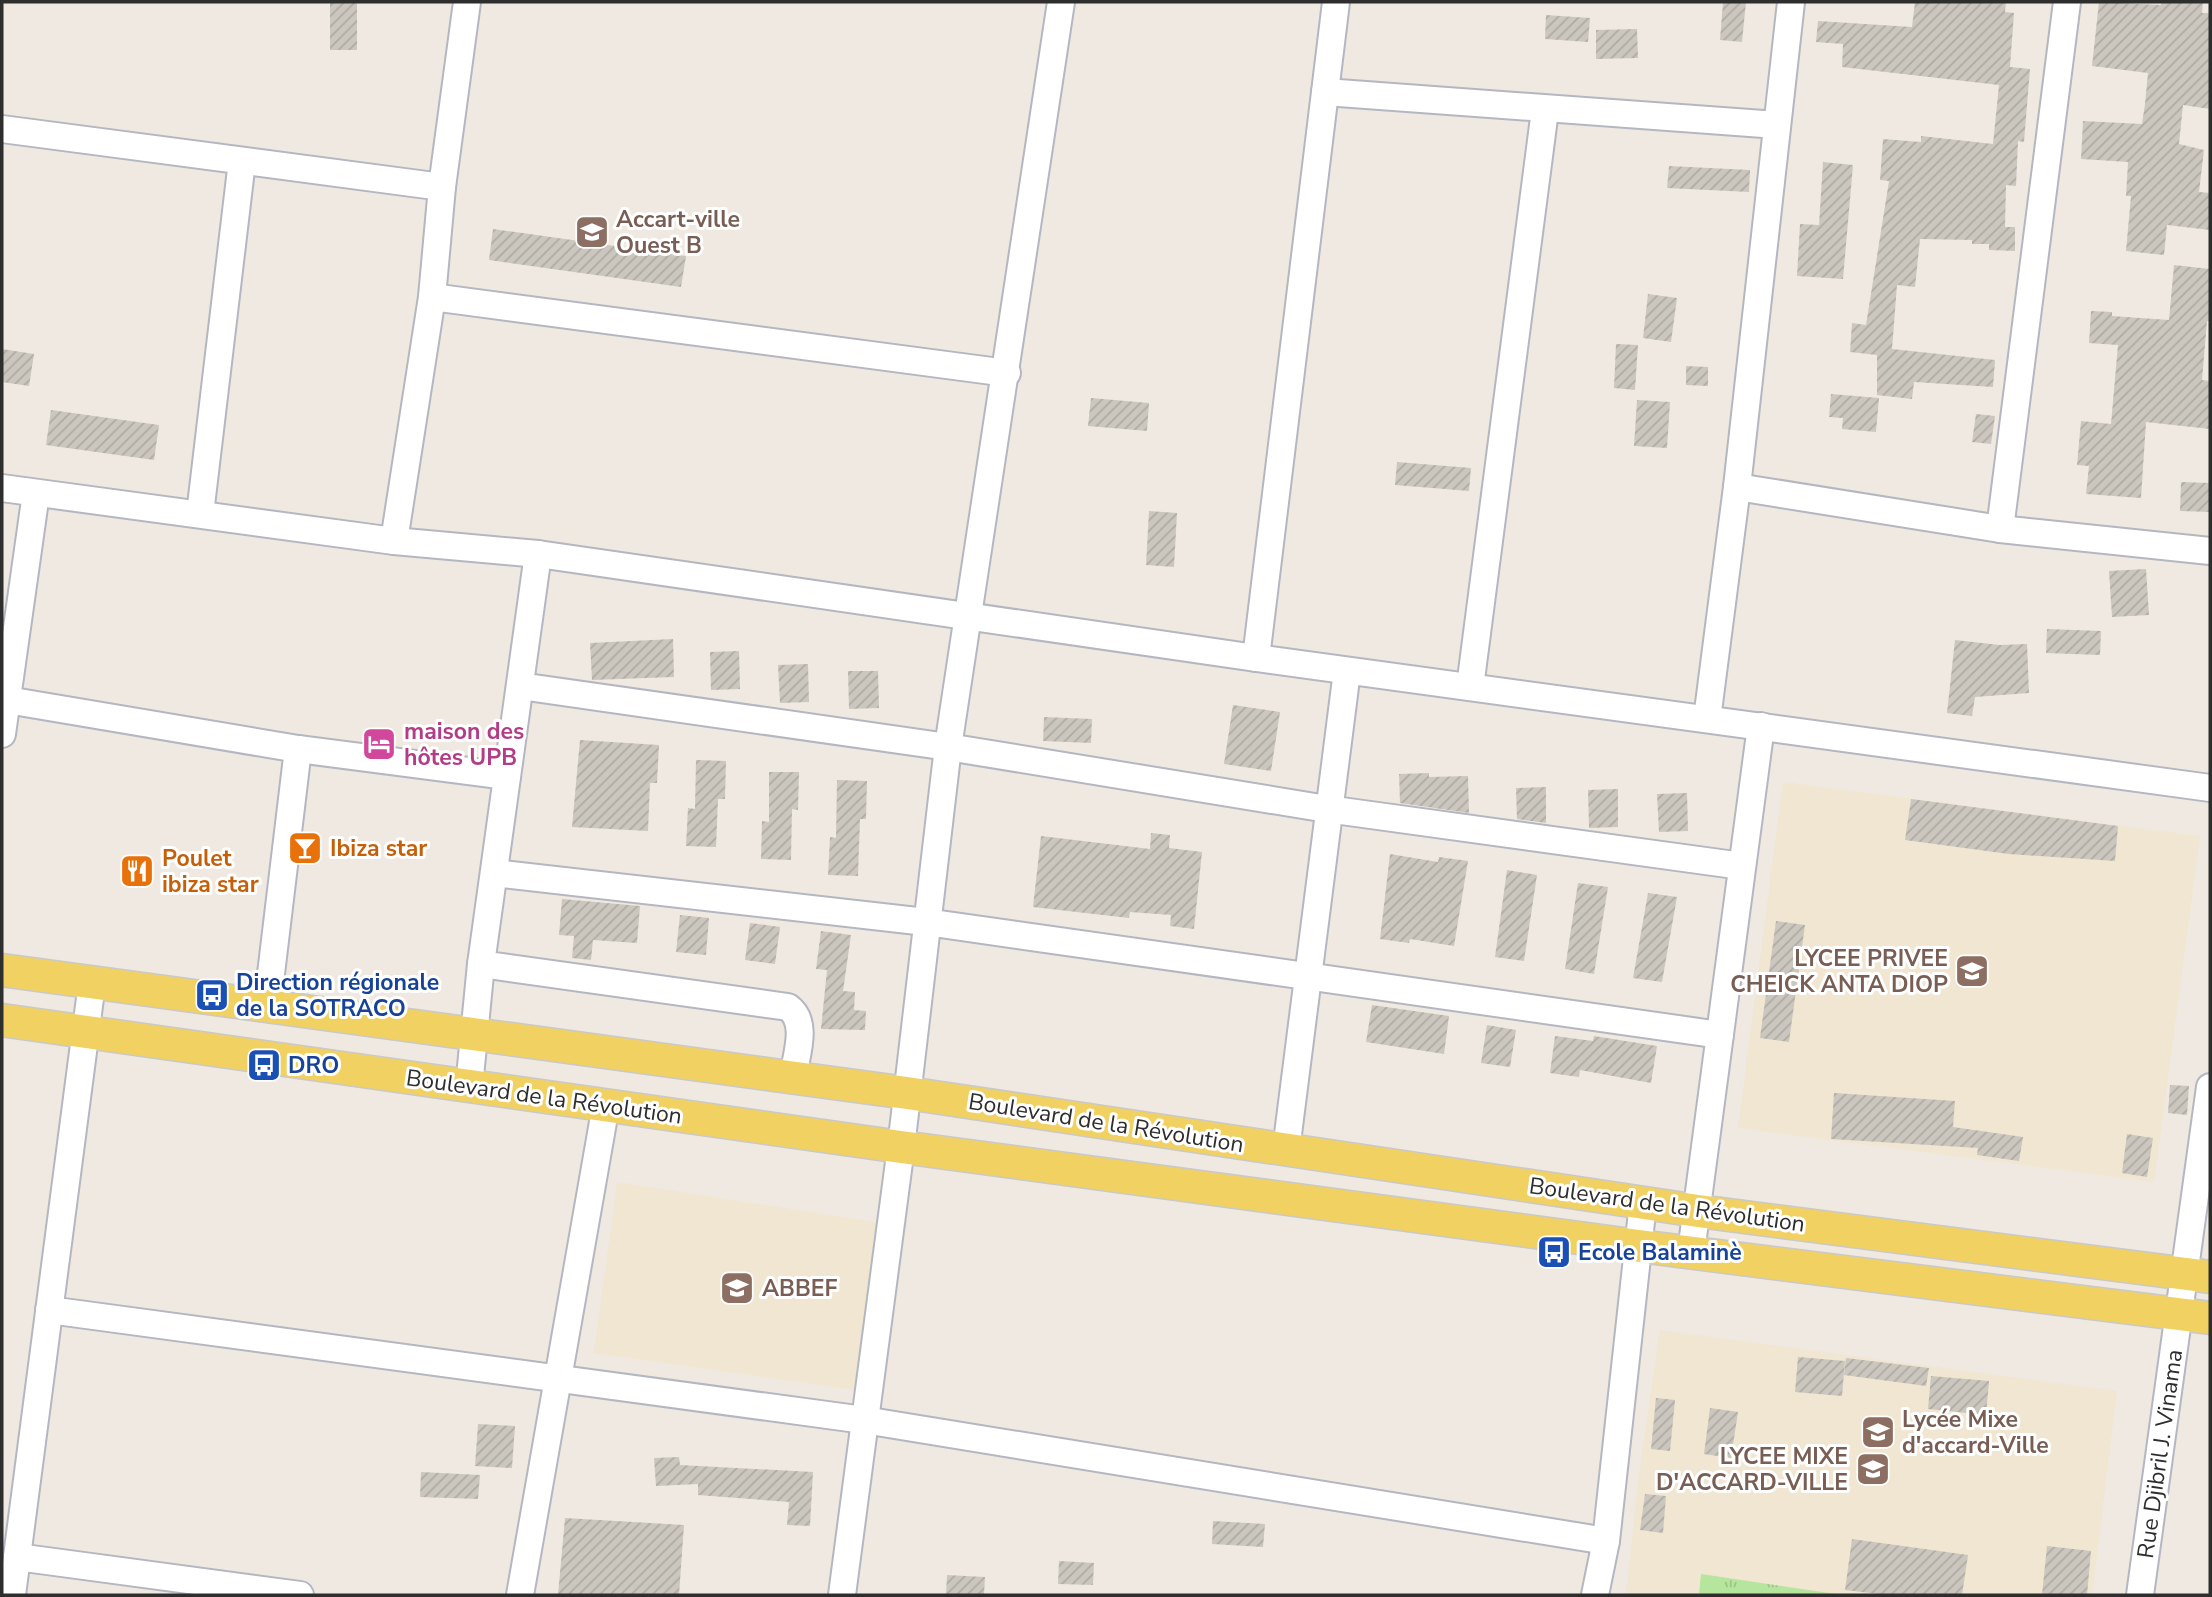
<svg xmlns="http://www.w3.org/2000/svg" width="2212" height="1597" font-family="'Nunito Sans',sans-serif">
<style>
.education{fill:#f0e6d1}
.park{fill:url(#park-tufts)}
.building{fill:url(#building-hatch)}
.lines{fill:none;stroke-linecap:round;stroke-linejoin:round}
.minor-casing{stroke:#b4b7c1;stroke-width:30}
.major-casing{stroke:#c9c9c9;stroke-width:35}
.minor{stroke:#fff;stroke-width:26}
.major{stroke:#f2d163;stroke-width:32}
.labels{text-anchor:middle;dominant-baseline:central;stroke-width:6;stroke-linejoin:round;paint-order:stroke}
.education-label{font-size:23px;font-weight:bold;fill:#785e54;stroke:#fff;text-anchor:start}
.hotel-label{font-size:23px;font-weight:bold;fill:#b23c85;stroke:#fff;text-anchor:start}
.food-label{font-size:23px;font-weight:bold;fill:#c56008;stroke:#fff;text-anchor:start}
.transit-label{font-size:23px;font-weight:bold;fill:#164399;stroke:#fff;text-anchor:start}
.street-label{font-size:23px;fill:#2e2e2e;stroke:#fff}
</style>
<defs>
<pattern id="park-tufts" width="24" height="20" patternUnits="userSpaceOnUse" patternTransform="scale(1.75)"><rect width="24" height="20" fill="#b6e59e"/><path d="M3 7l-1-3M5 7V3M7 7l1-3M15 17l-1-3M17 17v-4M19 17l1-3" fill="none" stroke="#9dc588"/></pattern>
<pattern id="building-hatch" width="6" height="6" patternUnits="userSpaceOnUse" patternTransform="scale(1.75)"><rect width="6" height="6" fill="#cbc7bf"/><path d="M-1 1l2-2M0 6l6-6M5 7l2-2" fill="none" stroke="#afaba4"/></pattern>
</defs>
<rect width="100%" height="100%" fill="#efe9e1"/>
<g class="education">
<polygon points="1783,782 2200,836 2154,1182 1738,1128"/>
<polygon points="617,1182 882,1223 855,1390 594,1353"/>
<polygon points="1660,1330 2117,1391 2092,1595 1626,1595 1639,1474"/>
</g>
<polygon class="park" points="1701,1574 1843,1595 1699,1595"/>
<g class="building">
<rect x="330" y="2" width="27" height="48"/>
<polygon points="1723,2 1746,2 1742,42 1720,40"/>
<polygon points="1915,2 2006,2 2005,12 2014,13 2010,67 2030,69 2024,142 2018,141 2016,186 2006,185 2005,227 2015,227 2015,251 1989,250 1989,244 1972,244 1972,240 1920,239 1915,287 1897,285 1892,349 1995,360 1993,387 1914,382 1912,399 1877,395 1877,355 1850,352 1852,323 1866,325 1889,181 1880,180 1883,139 1921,142 1921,136 1993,144 1999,85 1842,67 1843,44 1816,42 1818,21 1912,27"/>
<polygon points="2099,2 2161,5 2161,2 2203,2 2202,13 2210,13 2210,109 2183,105 2179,144 2204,150 2199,192 2210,193 2210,230 2167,225 2164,255 2126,251 2131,196 2126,196 2128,162 2081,159 2083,121 2142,124 2145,104 2148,73 2092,66"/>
<polygon points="1546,15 1590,18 1588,42 1545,39"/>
<polygon points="1637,29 1638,58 1596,59 1596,30"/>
<polygon points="1823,162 1853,165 1843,279 1797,276 1800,224 1819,225"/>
<polygon points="1669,166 1750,170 1749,192 1667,188"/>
<polygon points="493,229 686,256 681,287 489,260"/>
<polygon points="2174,265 2210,269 2210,321 2207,321 2202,380 2210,381 2210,429 2146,422 2141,498 2086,494 2089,466 2077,465 2081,421 2111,424 2118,345 2089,343 2091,311 2112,312 2112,316 2169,320"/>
<polygon points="1648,294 1677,298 1671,342 1643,338"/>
<polygon points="1616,344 1638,345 1635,390 1614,388"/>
<polygon points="2,349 34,354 29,386 2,382"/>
<polygon points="1686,366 1708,367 1708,386 1686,385"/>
<polygon points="1831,394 1879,398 1876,432 1842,429 1843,418 1829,417"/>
<polygon points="1091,398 1149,403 1147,431 1088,426"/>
<polygon points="1637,400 1670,402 1667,448 1634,446"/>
<polygon points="51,410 159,425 154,460 46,445"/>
<polygon points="1976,414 1995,416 1991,444 1972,442"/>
<polygon points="1397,462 1471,468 1469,491 1395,485"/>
<polygon points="2181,482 2210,483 2210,512 2180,511"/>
<polygon points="1149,511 1177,513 1174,567 1146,565"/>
<polygon points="2146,569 2149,615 2112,617 2109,571"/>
<polygon points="2047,629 2101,631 2100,655 2046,653"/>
<polygon points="673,639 674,677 592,680 590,643"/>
<polygon points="1955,640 2000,645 2027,644 2029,693 1975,697 1972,716 1947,713"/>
<polygon points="739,651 740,689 711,690 710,652"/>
<polygon points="808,664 809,702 780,703 778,665"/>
<polygon points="848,671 878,671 879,708 849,709"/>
<polygon points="1233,705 1280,712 1271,771 1224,764"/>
<polygon points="1044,717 1092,719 1091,743 1043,741"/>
<polygon points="580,740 659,745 657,783 650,783 648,831 572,827"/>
<polygon points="696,760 726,761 725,799 718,799 716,847 686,846 688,808 695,809"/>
<polygon points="769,772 799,772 798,810 792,809 791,860 761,859 762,821 769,822"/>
<polygon points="1429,773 1429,777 1468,776 1469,813 1400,803 1399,774"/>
<polygon points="837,780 867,781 866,819 860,819 858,876 828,875 830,837 836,838"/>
<polygon points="1546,787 1546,823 1517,819 1516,788"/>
<polygon points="1618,789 1618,827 1589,828 1588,790"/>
<polygon points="1687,793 1688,831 1659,832 1657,794"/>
<polygon points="1911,799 2118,826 2115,861 2009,854 1905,840"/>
<polygon points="1151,833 1170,835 1169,848 1202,852 1194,929 1170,926 1171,915 1130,912 1129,918 1033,907 1041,836 1150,849"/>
<polygon points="1390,854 1438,862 1439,857 1468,861 1454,946 1410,939 1409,943 1380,939"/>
<polygon points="1507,870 1537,875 1524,961 1495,957"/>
<polygon points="1578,883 1608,887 1594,974 1565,969"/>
<polygon points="1648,893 1677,897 1662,982 1633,978"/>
<polygon points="562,899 640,906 637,943 593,940 591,960 572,958 574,936 559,935"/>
<polygon points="680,915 709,918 706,955 676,952"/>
<polygon points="1776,921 1805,925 1789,1042 1760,1038"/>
<polygon points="750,923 780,927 775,964 745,960"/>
<polygon points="821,931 851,935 843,991 855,992 854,1010 866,1011 865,1030 821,1029 827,970 816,969"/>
<polygon points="1372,1005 1449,1016 1444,1054 1366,1042"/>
<polygon points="1487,1025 1516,1030 1510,1067 1481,1063"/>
<polygon points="1555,1036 1593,1041 1594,1036 1657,1046 1651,1083 1580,1070 1579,1077 1550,1073"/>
<polygon points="2170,1085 2189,1086 2187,1115 2168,1113"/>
<polygon points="1834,1093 1955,1101 1953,1127 2023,1137 2019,1161 1977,1155 1978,1148 1831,1139"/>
<polygon points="2127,1134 2153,1138 2147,1177 2122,1173"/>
<polygon points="1798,1357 1845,1361 1842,1396 1795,1392"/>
<polygon points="1846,1358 1929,1368 1926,1386 1844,1375"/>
<polygon points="1931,1376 1989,1381 1986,1415 1928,1409"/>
<polygon points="1656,1398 1675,1400 1670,1451 1651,1449"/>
<polygon points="1710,1408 1738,1412 1731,1458 1704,1454"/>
<polygon points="478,1424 515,1426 512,1468 475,1466"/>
<polygon points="679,1457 680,1465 813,1472 810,1526 787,1525 789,1502 698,1495 698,1484 656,1486 654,1458"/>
<polygon points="421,1472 480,1475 478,1499 420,1497"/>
<polygon points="1645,1494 1666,1496 1663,1533 1640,1530"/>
<polygon points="565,1518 684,1525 679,1595 558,1595"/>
<polygon points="1213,1521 1265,1524 1263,1547 1212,1544"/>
<polygon points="1852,1539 1968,1555 1962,1595 1887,1595 1845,1590"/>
<polygon points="2047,1546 2091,1551 2087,1595 2042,1595"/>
<polygon points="1059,1561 1094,1563 1093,1585 1058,1584"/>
<polygon points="947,1575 985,1577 984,1595 946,1595"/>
</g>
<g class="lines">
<g class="minor-casing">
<g id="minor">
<polyline points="1325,92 1777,125"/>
<polyline points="2,129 442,187"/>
<polyline points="432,297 1007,373"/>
<polyline points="1737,487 2000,529 2210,551"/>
<polyline points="2,488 394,541 538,554 1256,658 2210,788"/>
<polyline points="200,514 242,161"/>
<polyline points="2000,529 2067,2"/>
<polyline points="394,541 432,297 442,187 467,2"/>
<path d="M 538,554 L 481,964 L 788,1007 C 809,1022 796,1055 793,1077"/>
<polyline points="1256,658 1336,2"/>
<polyline points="520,686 948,747 1327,809 1742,866"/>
<polyline points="1470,687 1545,110"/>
<polyline points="7,700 298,749 507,776"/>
<polyline points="1707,719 1737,487 1791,2"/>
<polyline points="2,734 36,493"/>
<polyline points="494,873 926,922 1720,1035"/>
<polyline points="267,1007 298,749"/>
<polyline points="469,1087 481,964"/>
<polyline points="1286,1150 1347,671"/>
<polyline points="1691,1252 1761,726"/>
<polyline points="49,1310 864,1420 1606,1541"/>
<polyline points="17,1557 300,1595"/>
<polyline points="12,1595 92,983"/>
<polyline points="520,1595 606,1105"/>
<polyline points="842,1595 901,1147 948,747 1061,2"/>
<polyline points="1595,1595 1606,1541 1643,1203"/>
<polyline points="2140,1595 2210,1087"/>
</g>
</g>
<g class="major-casing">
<g id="major">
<polyline points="2,970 907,1093 1698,1211 2210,1277"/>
<polyline points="2,1020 901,1147 1639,1246 2210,1318"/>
</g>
</g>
<use href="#minor" class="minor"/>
<use href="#major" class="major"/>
</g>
<defs>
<g id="school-square" transform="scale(1.75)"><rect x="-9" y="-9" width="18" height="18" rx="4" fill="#8d6e63" stroke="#fff"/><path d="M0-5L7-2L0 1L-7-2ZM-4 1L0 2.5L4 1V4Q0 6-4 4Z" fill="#fff"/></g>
<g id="hotel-square" transform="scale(1.75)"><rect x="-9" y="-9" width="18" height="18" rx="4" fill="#d1479c" stroke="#fff"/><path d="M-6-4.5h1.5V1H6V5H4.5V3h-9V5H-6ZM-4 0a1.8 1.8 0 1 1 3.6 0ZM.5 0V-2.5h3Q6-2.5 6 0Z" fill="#fff"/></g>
<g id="bar-square" transform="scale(1.75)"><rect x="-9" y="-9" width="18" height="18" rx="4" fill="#e8710a" stroke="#fff"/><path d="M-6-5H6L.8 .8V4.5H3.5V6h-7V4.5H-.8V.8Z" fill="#fff"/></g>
<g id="restaurant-square" transform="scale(1.75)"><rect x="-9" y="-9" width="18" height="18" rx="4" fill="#e8710a" stroke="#fff"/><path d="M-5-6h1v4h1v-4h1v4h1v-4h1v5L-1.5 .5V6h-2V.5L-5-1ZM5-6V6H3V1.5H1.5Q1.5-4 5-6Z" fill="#fff"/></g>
<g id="bus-square" transform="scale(1.75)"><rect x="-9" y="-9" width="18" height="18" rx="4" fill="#1a4fb4" stroke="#fff"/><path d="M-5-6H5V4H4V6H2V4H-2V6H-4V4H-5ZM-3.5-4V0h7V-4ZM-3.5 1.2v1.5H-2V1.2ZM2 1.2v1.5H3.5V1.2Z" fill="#fff"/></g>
</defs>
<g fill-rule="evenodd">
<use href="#school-square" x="592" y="232"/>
<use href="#hotel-square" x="379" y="744"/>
<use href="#bar-square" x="305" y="848"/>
<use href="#restaurant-square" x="137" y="871"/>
<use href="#school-square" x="1972" y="971"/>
<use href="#bus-square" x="212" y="995"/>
<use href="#bus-square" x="264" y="1065"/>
<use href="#bus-square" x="1554" y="1252"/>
<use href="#school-square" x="737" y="1288"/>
<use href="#school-square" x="1878" y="1432"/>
<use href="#school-square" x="1873" y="1469"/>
</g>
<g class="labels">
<g class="education-label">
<text x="616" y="219">Accart-ville<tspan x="616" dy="26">Ouest B</tspan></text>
<text x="1948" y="958" text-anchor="end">LYCEE PRIVEE<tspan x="1948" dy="26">CHEICK ANTA DIOP</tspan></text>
<text x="762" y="1288">ABBEF</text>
<text x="1902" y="1419">Lycée Mixe<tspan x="1902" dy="26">d'accard-Ville</tspan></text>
<text x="1848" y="1456" text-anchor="end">LYCEE MIXE<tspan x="1848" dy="26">D'ACCARD-VILLE</tspan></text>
</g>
<g class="hotel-label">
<text x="404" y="731">maison des<tspan x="404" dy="26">hôtes UPB</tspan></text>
</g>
<g class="food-label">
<text x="330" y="848">Ibiza star</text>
<text x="162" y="858">Poulet<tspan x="162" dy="26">ibiza star</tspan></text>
</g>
<g class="transit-label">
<text x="236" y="982">Direction régionale<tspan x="236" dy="26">de la SOTRACO</tspan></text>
<text x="288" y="1065">DRO</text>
<text x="1578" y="1252">Ecole Balaminè</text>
</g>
<g class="street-label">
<text transform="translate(544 1097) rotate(8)">Boulevard de la Révolution</text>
<text transform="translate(1106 1123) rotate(9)">Boulevard de la Révolution</text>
<text transform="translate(1667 1205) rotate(8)">Boulevard de la Révolution</text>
<text transform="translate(2160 1454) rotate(-82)">Rue Djibril J. Vinama</text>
</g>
</g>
<rect width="2212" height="1597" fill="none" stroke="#2e2e2e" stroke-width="7"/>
</svg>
